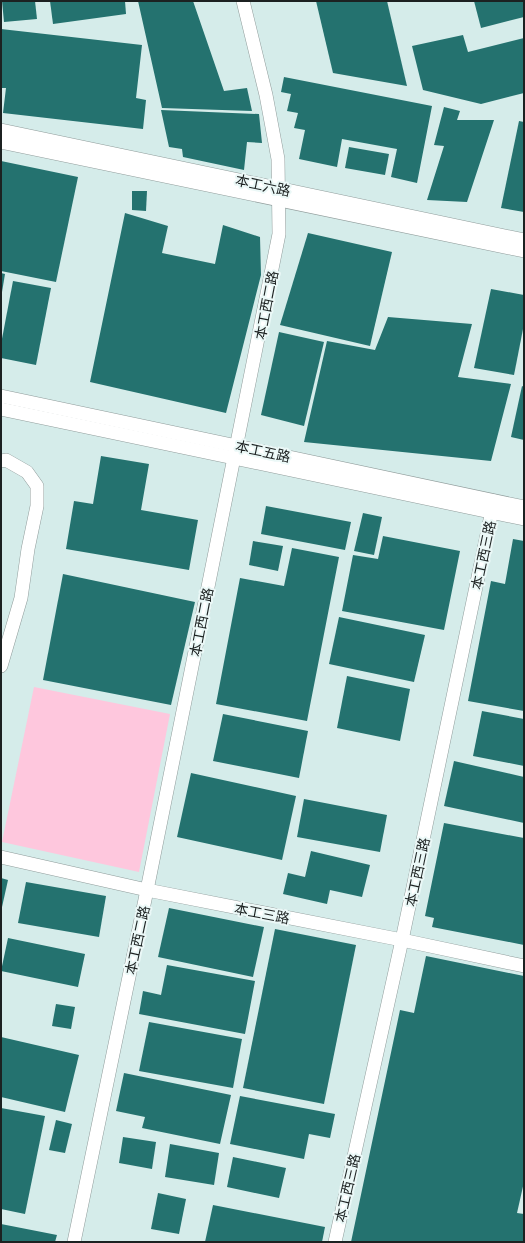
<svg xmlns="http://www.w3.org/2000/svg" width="525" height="1243" font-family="Manrope,'Noto Sans TC',sans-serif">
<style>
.built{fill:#d5ecea}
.green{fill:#fec7dd}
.building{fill:#24726f}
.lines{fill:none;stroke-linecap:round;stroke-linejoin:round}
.minor-casing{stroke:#909c9b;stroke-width:14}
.minor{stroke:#fff;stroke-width:13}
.labels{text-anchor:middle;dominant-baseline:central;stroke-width:4;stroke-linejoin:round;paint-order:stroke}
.street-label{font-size:14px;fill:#1c2121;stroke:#ebf8f7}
</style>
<rect width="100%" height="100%" fill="#ebf8f7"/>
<rect class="built" x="1" y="1" width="523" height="1241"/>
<polygon class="green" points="34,687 170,714 139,872 2,842"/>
<g class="building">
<polygon points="2,1 35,1 37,19 4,22"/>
<polygon points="50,1 125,1 126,14 53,24"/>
<polygon points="138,1 193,1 224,91 247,88 252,111 162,108"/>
<polygon points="316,1 387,1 407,86 333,73"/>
<polygon points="474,1 524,1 524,17 481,28"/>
<polygon points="1,29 142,45 136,98 146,100 143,129 3,113 6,88 1,88"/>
<polygon points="463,35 468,52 524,38 524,93 481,104 423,90 412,46"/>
<polygon points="284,77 432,106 417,183 391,177 397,149 342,139 337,167 299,159 305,130 294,128 298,113 287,111 291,94 281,92"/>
<polygon points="444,107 460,111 457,120 494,120 467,202 427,200 444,146 434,145"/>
<polygon points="161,110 259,114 262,143 247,142 244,170 183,157 182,149 169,147"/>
<polygon points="519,121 524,122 524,212 501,208"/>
<polygon points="349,147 389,154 385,175 345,168"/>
<polygon points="1,161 78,177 56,282 1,271"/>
<polygon points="132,191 147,191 146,211 132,210"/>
<polygon points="125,213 168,226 162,253 215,264 223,225 260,237 261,275 226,413 90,382"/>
<polygon points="308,233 392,252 370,346 280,325"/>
<polygon points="1,273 5,274 2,292 1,292"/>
<polygon points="13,281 51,288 36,365 1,358 1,344"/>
<polygon points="491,289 524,295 524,324 514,375 474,368"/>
<polygon points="388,317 472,324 458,377 511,384 491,461 304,442 327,341 375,350"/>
<polygon points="279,332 324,342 304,426 261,415"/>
<polygon points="522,386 524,387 524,440 511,437"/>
<polygon points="101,456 149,464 141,510 198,520 189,570 66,549 74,501 93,504"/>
<polygon points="266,506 351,522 345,550 261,534"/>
<polygon points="363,513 382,517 374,555 354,551"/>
<polygon points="383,536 460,551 444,630 342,611 353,555 378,559"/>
<polygon points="513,539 524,541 524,711 468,701 491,581 505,584"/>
<polygon points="253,541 283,546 278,571 249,565"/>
<polygon points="292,548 339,557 307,721 216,704 240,578 284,586"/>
<polygon points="63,574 195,602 171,705 43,680"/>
<polygon points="339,617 425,635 414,682 329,664"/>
<polygon points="347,676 410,689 400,741 337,728"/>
<polygon points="482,711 524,719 524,766 473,756"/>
<polygon points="223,714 308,731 299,778 213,761"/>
<polygon points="454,761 524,777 524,823 444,806"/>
<polygon points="191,773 296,796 282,860 177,837"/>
<polygon points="304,799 387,815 380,852 297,837"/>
<polygon points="444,823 524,838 524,945 432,927 434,918 425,916"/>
<polygon points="311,851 370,865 362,897 330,890 327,904 283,894 288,873 305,877"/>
<polygon points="1,878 8,880 2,907 1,907"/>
<polygon points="26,882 106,896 99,937 18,923"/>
<polygon points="169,908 264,927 253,977 158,957"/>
<polygon points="275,929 356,945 324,1104 243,1088"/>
<polygon points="8,938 85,954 78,987 1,971"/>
<polygon points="426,956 524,976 524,1182 517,1213 524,1214 524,1242 351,1242 400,1010 414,1013"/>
<polygon points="167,965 255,981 245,1034 139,1014 143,991 161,995"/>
<polygon points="56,1004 75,1007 71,1029 52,1026"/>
<polygon points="149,1022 242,1039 233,1088 139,1071"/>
<polygon points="1,1037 79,1055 65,1112 1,1097"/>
<polygon points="124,1073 231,1095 220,1144 142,1128 145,1117 116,1111"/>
<polygon points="240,1096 335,1114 330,1138 309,1134 304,1159 230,1144"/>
<polygon points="1,1108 45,1116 25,1214 1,1209"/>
<polygon points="56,1120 72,1124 65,1153 49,1150"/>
<polygon points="123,1137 156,1142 152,1169 119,1163"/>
<polygon points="170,1144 219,1153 214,1185 165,1177"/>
<polygon points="233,1157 286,1168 279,1198 227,1187"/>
<polygon points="158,1193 186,1199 179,1234 151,1229"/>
<polygon points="213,1205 325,1227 322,1242 205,1242"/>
<polygon points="1,1224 57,1235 55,1242 1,1242"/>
</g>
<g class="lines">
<g class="minor-casing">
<g id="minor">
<polyline points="1,130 524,240"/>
<polyline points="1,142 524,251"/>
<polyline points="1,396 524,507"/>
<polyline points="1,409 524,519"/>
<polyline points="1,461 6,460 27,472 37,486 37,506 28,549 21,598 1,666"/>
<polyline points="1,857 147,890 402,940 524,966"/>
<polyline points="74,1242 147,890 279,234 278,159 266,95 243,1"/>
<polyline points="335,1242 402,940 494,501"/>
</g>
</g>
<use href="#minor" class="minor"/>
</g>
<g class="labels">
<g class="street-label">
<text transform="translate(263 185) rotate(12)">本工六路</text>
<text transform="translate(266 305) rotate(-79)">本工西二路</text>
<text transform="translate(263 451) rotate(12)">本工五路</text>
<text transform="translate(483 555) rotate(-78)">本工西三路</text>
<text transform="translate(201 622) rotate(-79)">本工西二路</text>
<text transform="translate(417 872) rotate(-78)">本工西三路</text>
<text transform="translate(262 913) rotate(11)">本工三路</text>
<text transform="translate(137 940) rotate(-78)">本工西二路</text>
<text transform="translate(347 1188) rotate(-77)">本工西三路</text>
</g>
</g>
<rect width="525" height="1243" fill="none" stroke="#1c2121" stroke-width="4"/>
</svg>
